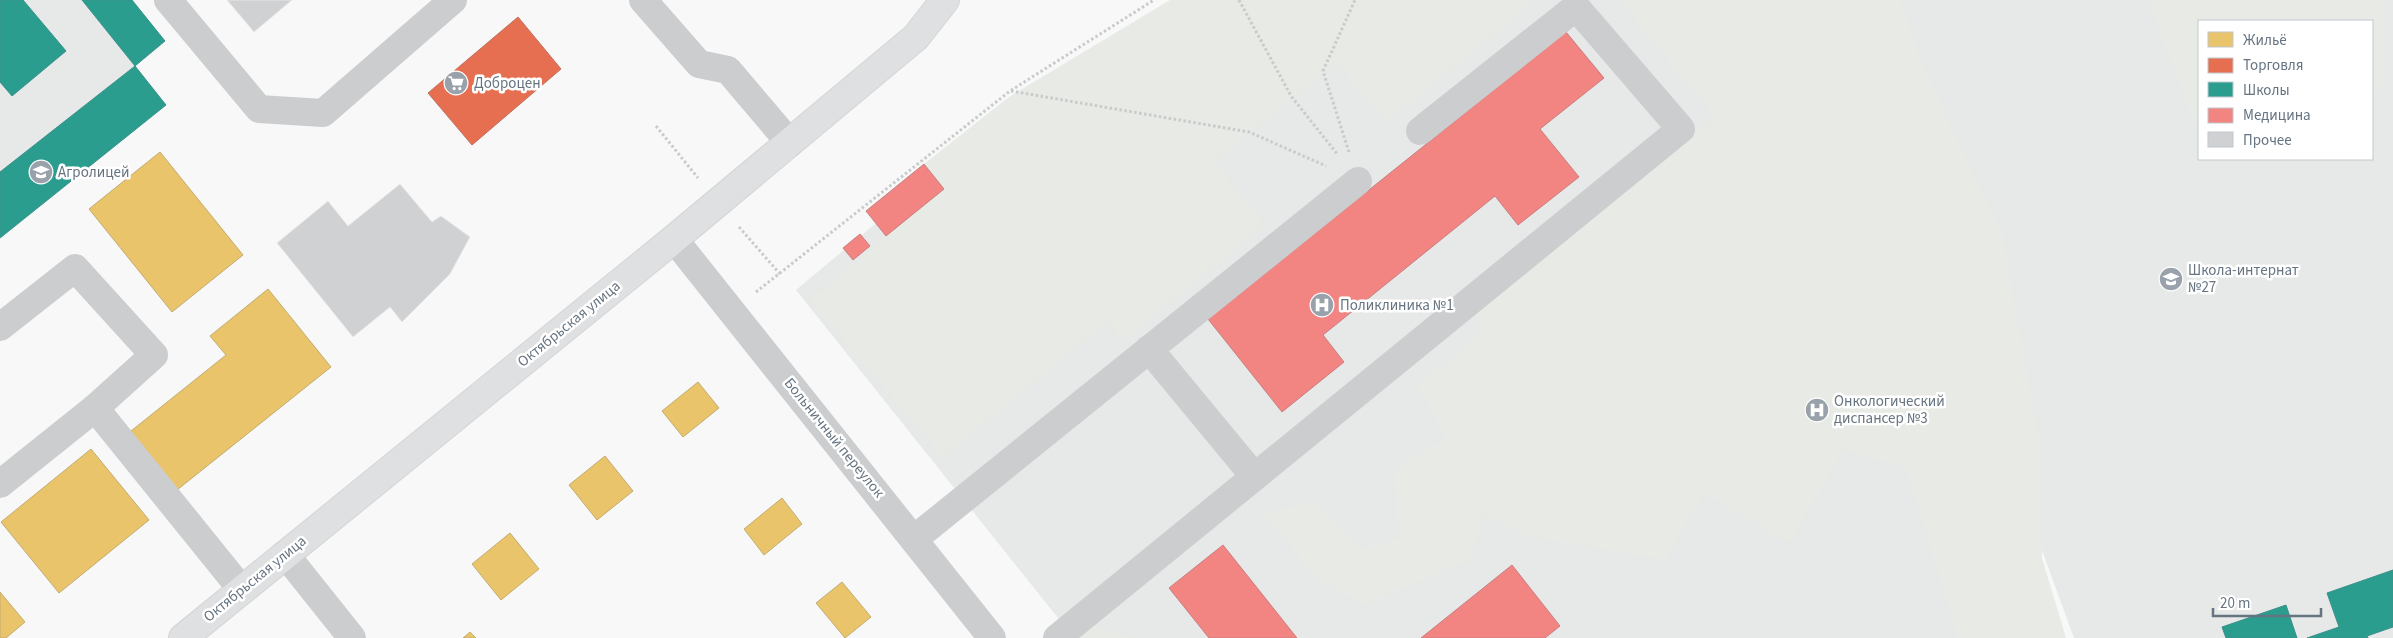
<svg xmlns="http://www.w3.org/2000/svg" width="2393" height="638" font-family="'Source Sans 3',sans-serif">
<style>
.built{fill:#e7e8e8;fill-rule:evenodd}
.green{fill:#e7eae5}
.homes{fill:#e9c46a;stroke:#c2ac71}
.shops{fill:#e76f51;stroke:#c0705f}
.schools{fill:#2a9d8f;stroke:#3c918b}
.health{fill:#f28482;stroke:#c87f82}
.building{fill:#d0d1d2;stroke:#e8e8e8}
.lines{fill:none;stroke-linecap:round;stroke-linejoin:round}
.major-casing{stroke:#d4d5d6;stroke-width:30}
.path{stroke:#c9cacb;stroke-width:3;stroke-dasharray:2.5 2.5;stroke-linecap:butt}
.minor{stroke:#cbcdce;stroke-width:28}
.major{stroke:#dfe0e1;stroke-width:28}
.labels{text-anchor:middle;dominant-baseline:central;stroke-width:5;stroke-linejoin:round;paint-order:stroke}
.poi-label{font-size:15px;fill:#667481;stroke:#fff;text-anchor:start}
.street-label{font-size:15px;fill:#667481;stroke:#fff}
</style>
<rect width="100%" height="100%" fill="#f8f8f8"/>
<g class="built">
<polygon points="0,0 82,0 166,105 0,238"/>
<polygon points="1193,0 1787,0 2004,638 1074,638 796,290 1070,61"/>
<path d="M 1856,0 L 2393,0 L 2393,638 L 2074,638 L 2028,512 ZM 2199,21 L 2372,21 L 2372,159 L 2199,159 Z"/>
</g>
<g class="green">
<polygon points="1170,0 1536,0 1386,122 1337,62 1214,162 1265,225 1123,341 1107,322 943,457 809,300 944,189 924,164 1009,97"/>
<polygon points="1619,0 1901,0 1919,58 2002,234 2041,449 2042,558 2066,638 1958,638 1906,468 1844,450 1789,543 1704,493 1665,560 1531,537 1484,514 1470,560 1364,605 1319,580 1263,514 1313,502 1360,550 1399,538 1394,469 1447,438 1417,386 1485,330 1473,315 1715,117"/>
<polygon points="2148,0 2384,0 2385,88 2372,91 2372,21 2199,21 2199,124 2195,125"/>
<polygon points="1092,627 1131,638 1080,638"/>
</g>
<g class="homes">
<polygon points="160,152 243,255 172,312 89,209"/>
<polygon points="268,289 331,367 177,490 131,431 226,355 210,336"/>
<polygon points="698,382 719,408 683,437 662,411"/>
<polygon points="91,449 149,520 59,593 1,522"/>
<polygon points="605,456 633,491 597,520 569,485"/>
<polygon points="782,498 802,524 764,555 744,529"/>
<polygon points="510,533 539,569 501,600 472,564"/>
<polygon points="842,582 871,617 845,638 816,603"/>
<polygon points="0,592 25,622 6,638 0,638"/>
<polygon points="470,632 476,638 463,638"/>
</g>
<polygon class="shops" points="518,17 561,69 472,145 428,93"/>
<g class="schools">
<polygon points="0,0 23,0 66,51 12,96 0,82"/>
<polygon points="82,0 132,0 165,41 135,66"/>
<polygon points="135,66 166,105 0,238 0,172"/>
<polygon points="2393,570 2393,627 2367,636 2368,638 2307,638 2339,627 2327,593"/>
<polygon points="2286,605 2297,638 2226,638 2222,627"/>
</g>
<g class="health">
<polygon points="1566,32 1604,78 1540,129 1579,177 1518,225 1495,196 1323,335 1344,362 1282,412 1208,319"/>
<polygon points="924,164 944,189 886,236 866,211"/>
<polygon points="860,234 870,246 853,260 843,248"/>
<polygon points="1223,545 1297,638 1209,638 1169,588"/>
<polygon points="1512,565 1560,626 1545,638 1421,638"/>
</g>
<g class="building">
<polygon points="227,0 292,0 254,32"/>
<polygon points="400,184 432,222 441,216 470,237 450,274 402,322 390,307 353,337 277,243 328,201 348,226"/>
</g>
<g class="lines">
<g class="major-casing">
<polyline id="major" points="183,638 674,239 916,37 945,0"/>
</g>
<g class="path">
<polyline points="1239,0 1291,96 1338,155"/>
<polyline points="1011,91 1249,132 1326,166"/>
<polyline points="656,126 698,178"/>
<polyline points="1349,152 1323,71 1355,0"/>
<polyline points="739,227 780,274"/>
<polyline points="756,292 1010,91 1154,0"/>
</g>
<g class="minor">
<polyline points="168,0 259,109 323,113 453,0"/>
<polyline points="643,0 699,64 728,70 790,143"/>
<polyline points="674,239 992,638"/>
<polyline points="0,327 75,268 154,355 95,408 0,484"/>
<polyline points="1149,349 1254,476"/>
<polyline points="95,408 242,590"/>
<polyline points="914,539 1358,181"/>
<polyline points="285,554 352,638"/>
<polyline points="1057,638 1681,129 1576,7 1420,131"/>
</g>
<use href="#major" class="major"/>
</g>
<defs>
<g id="supermarket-disc" transform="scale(1.25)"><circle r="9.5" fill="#99a2ab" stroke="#fff"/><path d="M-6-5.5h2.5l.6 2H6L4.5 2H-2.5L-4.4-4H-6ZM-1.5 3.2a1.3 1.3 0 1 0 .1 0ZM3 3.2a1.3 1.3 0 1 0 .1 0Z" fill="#fff"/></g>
<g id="university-disc" transform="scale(1.25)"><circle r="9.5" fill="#99a2ab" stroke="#fff"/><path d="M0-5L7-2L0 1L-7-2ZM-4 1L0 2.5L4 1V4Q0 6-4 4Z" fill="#fff"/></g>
<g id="school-disc" transform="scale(1.25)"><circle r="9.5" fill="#99a2ab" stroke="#fff"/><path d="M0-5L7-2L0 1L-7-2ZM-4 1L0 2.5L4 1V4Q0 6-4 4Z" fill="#fff"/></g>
<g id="hospital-disc" transform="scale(1.25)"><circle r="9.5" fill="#99a2ab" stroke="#fff"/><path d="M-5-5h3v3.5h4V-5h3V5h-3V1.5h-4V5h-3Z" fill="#fff"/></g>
</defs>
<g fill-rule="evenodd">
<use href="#supermarket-disc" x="456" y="83"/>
<use href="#university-disc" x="41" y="172"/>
<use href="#school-disc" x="2171" y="279"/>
<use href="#hospital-disc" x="1322" y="305"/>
<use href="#hospital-disc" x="1817" y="410"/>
</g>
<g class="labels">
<g class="poi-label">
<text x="474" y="83">Доброцен</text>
<text x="58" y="172">Агролицей</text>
<text x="2188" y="270">Школа-интернат<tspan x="2188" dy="17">№27</tspan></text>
<text x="1340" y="305">Поликлиника №1</text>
<text x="1834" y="401">Онкологический<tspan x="1834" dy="17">диспансер №3</tspan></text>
</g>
<g class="street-label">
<text transform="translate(569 324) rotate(-39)">Октябрьская улица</text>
<text transform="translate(834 438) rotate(51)">Больничный переулок</text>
<text transform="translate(255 579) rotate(-39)">Октябрьская улица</text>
</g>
</g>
<rect x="2198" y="20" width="175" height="140" fill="#ffffff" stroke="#c2c7cd"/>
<rect x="2208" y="32" width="25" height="15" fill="#e9c46a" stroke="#c2c7cd"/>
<text x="2243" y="45" font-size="15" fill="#667481">Жильё</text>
<rect x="2208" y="58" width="25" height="15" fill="#e76f51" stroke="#c2c7cd"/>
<text x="2243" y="70" font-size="15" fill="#667481">Торговля</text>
<rect x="2208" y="82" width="25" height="15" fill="#2a9d8f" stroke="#c2c7cd"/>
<text x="2243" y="95" font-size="15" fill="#667481">Школы</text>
<rect x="2208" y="108" width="25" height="15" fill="#f28482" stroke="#c2c7cd"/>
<text x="2243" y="120" font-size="15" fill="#667481">Медицина</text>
<rect x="2208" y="132" width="25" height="15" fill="#d0d1d2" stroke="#c2c7cd"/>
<text x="2243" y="145" font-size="15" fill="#667481">Прочее</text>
<path d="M2213 608v8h108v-8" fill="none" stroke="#667481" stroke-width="2.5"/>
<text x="2220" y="608" font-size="15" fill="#667481" stroke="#ffffff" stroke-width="4" paint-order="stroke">20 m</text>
</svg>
